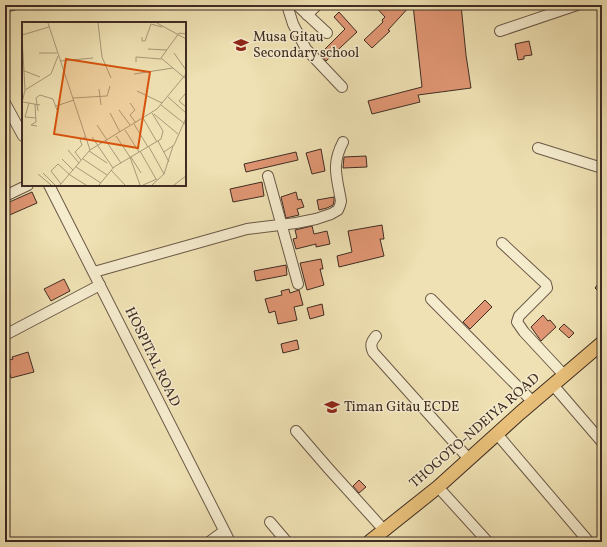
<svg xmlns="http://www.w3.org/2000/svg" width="607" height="547" font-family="Vollkorn,serif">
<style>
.building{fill:#e09673;stroke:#3f2c23}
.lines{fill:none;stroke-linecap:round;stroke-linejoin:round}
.minor-casing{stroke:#6b5947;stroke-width:12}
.major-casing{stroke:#3f2c23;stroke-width:15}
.minor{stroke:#f5ecce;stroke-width:10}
.major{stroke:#e8c07a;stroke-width:13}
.labels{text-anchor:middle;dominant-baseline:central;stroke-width:3;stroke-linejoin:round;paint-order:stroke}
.poi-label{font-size:14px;fill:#3f2c23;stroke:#f5ecce;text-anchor:start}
.street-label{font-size:14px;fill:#3f2c23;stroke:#f5ecce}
.inset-road{fill:none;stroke:#a99979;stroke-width:1}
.view{fill:#d7540e;fill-opacity:0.15;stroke:#d7540e;stroke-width:2}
.inset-edge{fill:none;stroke:#3f2c23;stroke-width:2}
</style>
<rect width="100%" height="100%" fill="#efe1b3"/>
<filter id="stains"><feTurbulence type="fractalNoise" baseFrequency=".005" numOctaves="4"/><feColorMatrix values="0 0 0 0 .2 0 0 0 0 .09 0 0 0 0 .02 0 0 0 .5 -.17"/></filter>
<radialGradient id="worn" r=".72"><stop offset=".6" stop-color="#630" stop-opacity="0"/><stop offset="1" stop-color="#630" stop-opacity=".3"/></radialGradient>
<g class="building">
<polygon points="374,5 411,5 388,30 390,31 372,48 364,40 383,22 382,20 385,17"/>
<polygon points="413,5 461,5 466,55 471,88 418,95 420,102 372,114 368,101 422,87"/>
<polygon points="339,12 357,32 326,61 320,54 345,29 334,17"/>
<polygon points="529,41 532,55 524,56 524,59 518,60 515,44"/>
<polygon points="321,149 325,171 312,174 306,153"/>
<polygon points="296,152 298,160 246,172 244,164"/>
<polygon points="366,156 367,167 343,168 344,157"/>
<polygon points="262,182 264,196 233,202 230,189"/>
<polygon points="32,192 37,203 5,217 5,204"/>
<polygon points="296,192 298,200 301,199 304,207 297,209 299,215 286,218 281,197"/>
<polygon points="334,197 334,201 333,205 327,208 319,210 317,200"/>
<polygon points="382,225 384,239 380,239 384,256 339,267 337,256 352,252 348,231"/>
<polygon points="312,226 314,234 327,231 330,244 316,247 316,244 296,249 293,239 297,238 295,230"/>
<polygon points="321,259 323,269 320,269 324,285 307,290 300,263"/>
<polygon points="286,265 287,275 256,281 254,271"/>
<polygon points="64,279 70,291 51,301 44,289"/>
<polygon points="602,279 602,294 595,288"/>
<polygon points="289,289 290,293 299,290 303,305 294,307 297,320 278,324 275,311 269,313 265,299 282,295 281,291"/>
<polygon points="485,300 492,307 470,329 463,322"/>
<polygon points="322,304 324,315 310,319 307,308"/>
<polygon points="543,315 548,321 550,320 556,327 541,341 531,327"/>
<polygon points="564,324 574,333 569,338 559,329"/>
<polygon points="297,340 299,349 283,353 281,344"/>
<polygon points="28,352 34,372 11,378 6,361 13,359 12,357"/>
<polygon points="359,480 366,487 359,493 353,486"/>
</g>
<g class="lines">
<g class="minor-casing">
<g id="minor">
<polyline points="287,5 293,24 306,49 342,87"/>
<polyline points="297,5 327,33"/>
<polyline points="5,7 13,5"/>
<polyline points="307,15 317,5"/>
<polyline points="500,31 577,5"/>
<polyline points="5,103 23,136"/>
<polyline points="538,148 602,168"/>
<polyline points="268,176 298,284"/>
<polyline points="49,185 230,542"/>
<polyline points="5,196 28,185"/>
<polyline points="502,243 546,284 547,288 519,316 517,322 524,332 564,375"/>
<path d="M 94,272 L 247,229 L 296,223 L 316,219 L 331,214 L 338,210 L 340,205 L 341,201 C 337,177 331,165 343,142"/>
<polyline points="431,299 533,402"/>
<polyline points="5,335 100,285"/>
<path d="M 376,336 C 371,342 370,345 373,352 L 468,458"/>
<polyline points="553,385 602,442"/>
<polyline points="296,431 328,468 384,530"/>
<polyline points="497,434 589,542"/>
<polyline points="438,487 488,542"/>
<polyline points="270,522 287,542"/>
<polyline points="209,542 224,531"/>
</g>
</g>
<g class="major-casing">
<polyline id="major" points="369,542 438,487 520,413 602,343"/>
</g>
<use href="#minor" class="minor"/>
<use href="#major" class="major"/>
</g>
<defs>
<g id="school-bare" transform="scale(1.2)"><path d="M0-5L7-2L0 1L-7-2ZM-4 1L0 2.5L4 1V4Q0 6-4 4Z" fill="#8f2418" stroke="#f5ecce" stroke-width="2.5" paint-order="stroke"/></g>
</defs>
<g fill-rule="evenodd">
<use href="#school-bare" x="241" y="45"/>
<use href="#school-bare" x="332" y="407"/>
</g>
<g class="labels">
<g class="poi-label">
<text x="253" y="37">Musa Gitau<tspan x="253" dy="16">Secondary school</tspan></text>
<text x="344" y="407">Timan Gitau ECDE</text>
</g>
<g class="street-label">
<text transform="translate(152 357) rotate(64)">HOSPITAL ROAD</text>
<text transform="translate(475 431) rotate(-41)">THOGOTO-NDEIYA ROAD</text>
</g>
</g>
<g transform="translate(22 22)">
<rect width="164" height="164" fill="#efe1b3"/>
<path class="inset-road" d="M 26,1 L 68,128M 76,1 L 80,35 L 89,56M 135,1 L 164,17M 164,12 L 157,11 L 139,36 L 164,57M 0,13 L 27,5M 0,14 L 3,68 L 0,81M 120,15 L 120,19 L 123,19 L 129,2 L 140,5M 126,27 L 145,28M 17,31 L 35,31M 152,31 L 164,48M 38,39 L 71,36M 114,40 L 114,35 L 139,37M 0,48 L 18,55M 112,52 L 151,46M 77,67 L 79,83M 3,68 L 29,52 L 36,34M 115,69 L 140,81M 164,71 L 157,79 L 164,85M 146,75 L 164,91M 51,76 L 85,74 L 88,64M 1,80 L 18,83M 7,81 L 3,95 L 14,96M 108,81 L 113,88 L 108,93 L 114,101M 13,82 L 14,100 L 9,103 L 15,104M 139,83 L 163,102M 34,84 L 52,78M 97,88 L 108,103M 16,89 L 14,76 L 18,73 L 31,77 L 35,88M 88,91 L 98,110M 132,92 L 156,112M 121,96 L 135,120M 112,102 L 126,125M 75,103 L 85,118M 103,108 L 117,130M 94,114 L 108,135 L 118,163M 70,115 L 91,146M 84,119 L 99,141M 136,119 L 147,140M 127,125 L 142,152M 46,128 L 57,141M 67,129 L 85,141M 118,129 L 134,157M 142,130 L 152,123 L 164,96M 109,135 L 119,151M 40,137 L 51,148M 61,137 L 85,153M 59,138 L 53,130 L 60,123 L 58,118 L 63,115M 54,145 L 79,161M 89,148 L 103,163M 21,151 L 33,163M 16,152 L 29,163M 39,162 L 29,149 L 36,142 L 48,153 L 64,163M 38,163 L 68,128 L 135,87 L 164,52M 77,163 L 92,145 L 139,117 L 141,109 L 130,91M 121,163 L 135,157M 130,163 L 142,152 L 151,124M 152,163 L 164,154"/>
<path class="view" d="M 44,37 L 128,50 L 116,126 L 32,112 Z"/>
<rect width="164" height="164" class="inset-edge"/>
</g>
<rect width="607" height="547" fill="none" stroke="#efe1b3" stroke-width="20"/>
<rect x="6" y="6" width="595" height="535" fill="none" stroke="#3f2c23" stroke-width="2"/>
<rect x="10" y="10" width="587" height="527" fill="none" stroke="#3f2c23"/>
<rect width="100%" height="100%" filter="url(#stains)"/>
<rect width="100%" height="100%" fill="url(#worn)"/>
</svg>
